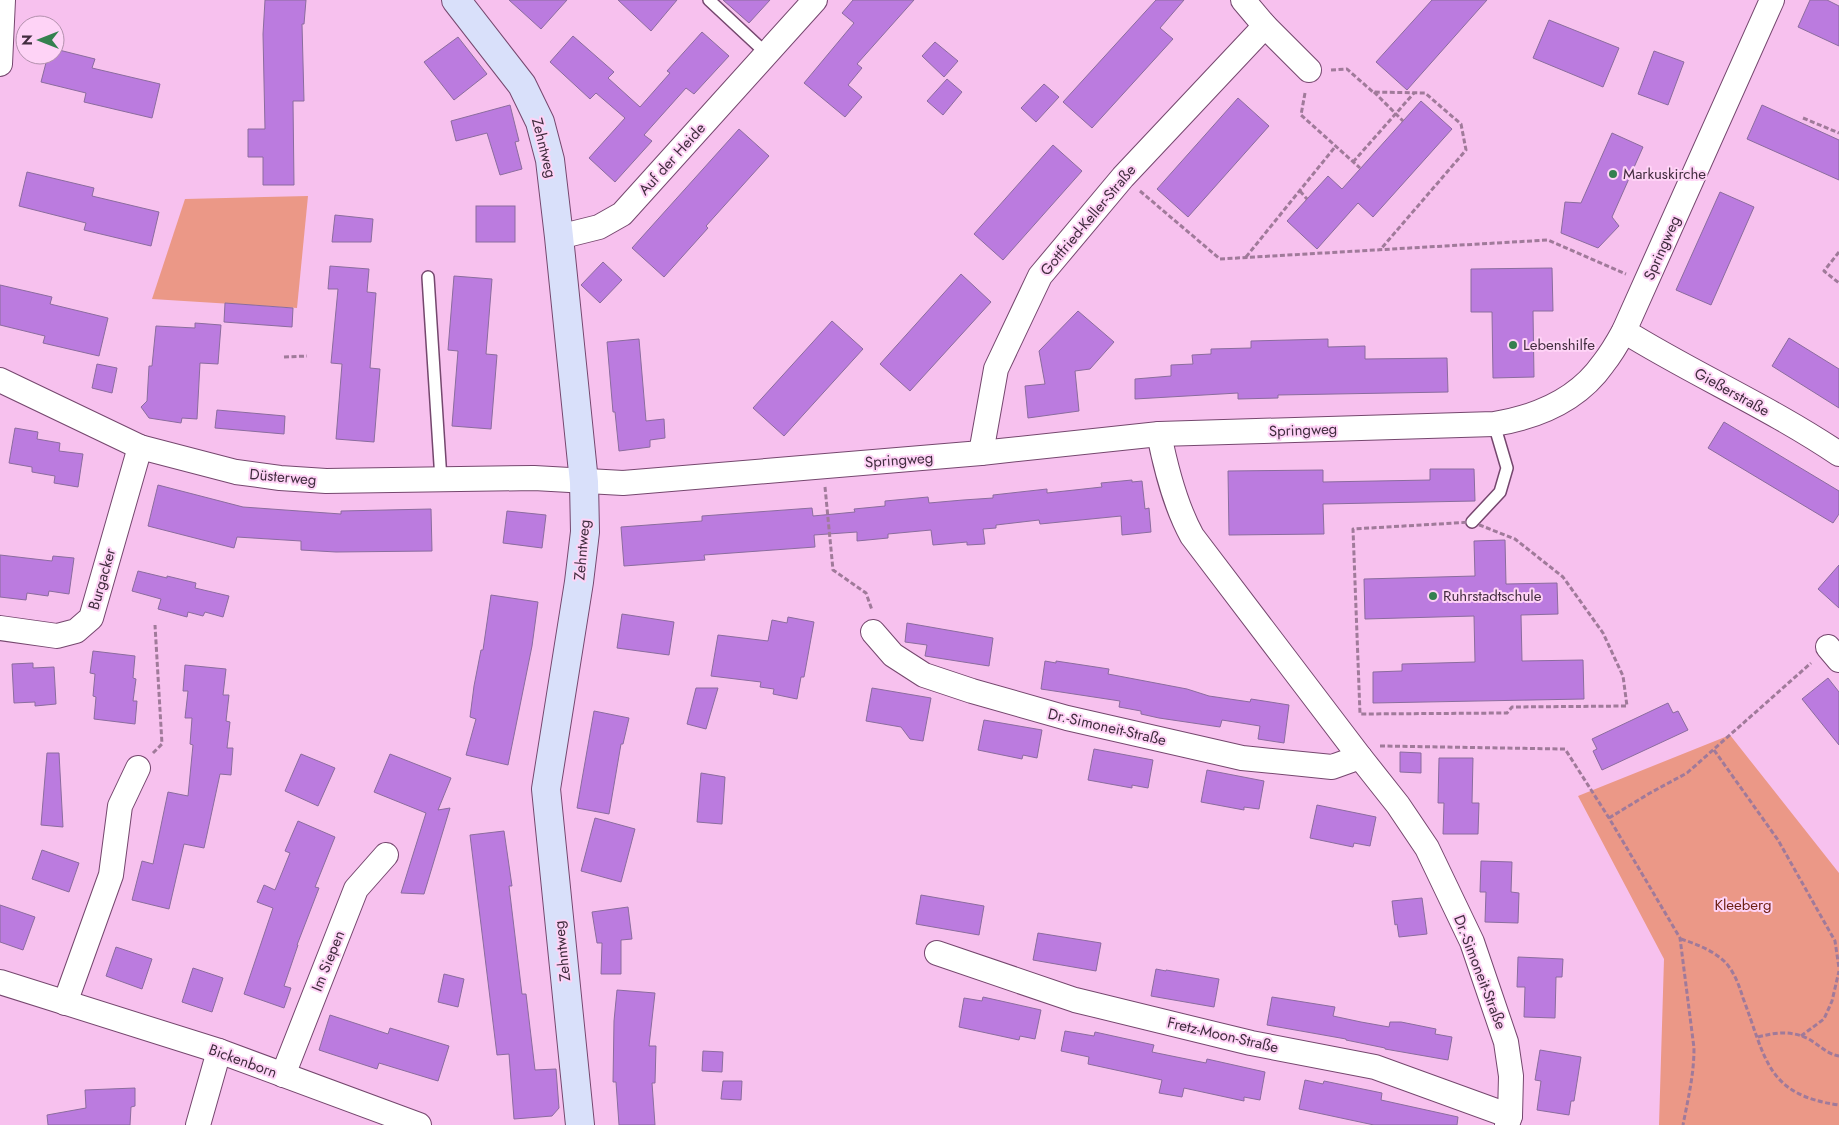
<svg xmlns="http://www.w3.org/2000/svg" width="1839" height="1125" font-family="Jost,sans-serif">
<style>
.green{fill:#eb9887}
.building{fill:#bb7bdf;stroke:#8b6c9e}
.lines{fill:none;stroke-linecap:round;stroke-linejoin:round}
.lane-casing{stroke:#75476e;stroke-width:14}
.street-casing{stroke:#75476e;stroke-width:26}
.secondary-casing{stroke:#75476e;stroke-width:30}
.path{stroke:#a07a9a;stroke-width:3;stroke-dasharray:5 2.5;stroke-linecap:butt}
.lane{stroke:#fff;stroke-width:11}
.street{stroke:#fff;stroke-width:24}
.secondary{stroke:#d9e0fa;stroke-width:28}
.poi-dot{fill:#35804f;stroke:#fed3f6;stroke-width:2}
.labels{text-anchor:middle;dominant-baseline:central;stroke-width:4;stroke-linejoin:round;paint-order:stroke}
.street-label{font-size:15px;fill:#422d3f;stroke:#fed3f6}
.poi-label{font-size:15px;fill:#422d3f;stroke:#fed3f6;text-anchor:start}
.park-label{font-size:15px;fill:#6d2113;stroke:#fed3f6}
</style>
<rect width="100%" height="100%" fill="#f7c1ee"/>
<g class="green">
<polygon points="308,196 297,308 152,299 185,199"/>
<polygon points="1730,735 1839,873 1839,1125 1659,1125 1664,959 1578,796"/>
</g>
<g class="building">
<polygon points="265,0 306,0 304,24 302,24 304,101 293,101 294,185 263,185 263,157 248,157 248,129 265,129 263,34"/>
<polygon points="509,0 567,0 541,29"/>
<polygon points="618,0 677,0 651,31"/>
<polygon points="723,0 770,0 749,23"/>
<polygon points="853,0 914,0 857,64 862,68 848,85 862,97 845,117 804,83 854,23 842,13"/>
<polygon points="1156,0 1184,0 1160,28 1173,39 1092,128 1063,102"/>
<polygon points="1432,0 1487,0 1407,90 1376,62"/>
<polygon points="1810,0 1827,0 1839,6 1839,46 1798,27"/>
<polygon points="1549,20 1619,48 1603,87 1533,58"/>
<polygon points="702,32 729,56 694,94 686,88 644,135 652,141 615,182 589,158 625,118 596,93 590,99 550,62 573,36 614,72 608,78 640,107 670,73 667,71"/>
<polygon points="458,37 487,74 454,100 424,62"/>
<polygon points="935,42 958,61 944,77 922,56"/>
<polygon points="55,49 95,59 92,68 160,84 152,118 84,102 86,93 41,82 48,55 55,55"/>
<polygon points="1654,51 1684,62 1668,105 1638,94"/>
<polygon points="947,79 962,92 943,115 927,101"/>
<polygon points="1044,84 1059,97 1036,122 1021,108"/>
<polygon points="1238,98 1269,126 1188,217 1157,189"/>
<polygon points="1421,101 1452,129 1373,217 1358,203 1317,249 1287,221 1328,176 1342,189"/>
<polygon points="510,105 519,141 515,142 522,169 500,175 487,133 456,141 451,121"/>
<polygon points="1762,105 1839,140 1839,180 1747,139"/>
<polygon points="739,129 769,156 706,226 708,228 664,277 632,248"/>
<polygon points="1612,133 1643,147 1612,217 1619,226 1598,248 1561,233 1565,202 1581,203"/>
<polygon points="1053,145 1082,171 1003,260 974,234"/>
<polygon points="27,172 94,188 92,196 159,212 151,246 84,230 86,223 19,206"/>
<polygon points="1720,192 1754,207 1711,305 1676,290"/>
<rect x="476" y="206" width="39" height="36"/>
<polygon points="335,215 373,219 371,242 332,242"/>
<polygon points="603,262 622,280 600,303 581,285"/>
<polygon points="330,266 369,269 367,292 376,293 370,368 380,369 374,442 336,439 342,364 331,363 338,289 328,289"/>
<polygon points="1552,268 1553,311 1533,311 1534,377 1493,378 1492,312 1471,312 1471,269"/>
<polygon points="961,274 991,302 910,391 880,364"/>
<polygon points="454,276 492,279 486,354 497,355 491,429 452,426 458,351 448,350"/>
<polygon points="0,285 52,297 50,304 108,318 99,356 43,343 45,336 0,325"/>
<polygon points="225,303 293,308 292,327 224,322"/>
<polygon points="1078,311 1114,342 1090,369 1075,371 1079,411 1028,418 1025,386 1045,384 1039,351"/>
<polygon points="832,321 863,349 784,436 753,408"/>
<polygon points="195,323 221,325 218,364 200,363 197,419 182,418 181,423 149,418 141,407 147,401 149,366 152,366 156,326 195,328"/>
<polygon points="1789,338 1839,369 1839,408 1772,366"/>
<polygon points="639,339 646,421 664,419 665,438 650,440 650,447 619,451 615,412 613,412 607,342"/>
<polygon points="1328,339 1328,347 1365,346 1365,359 1447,358 1448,392 1278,395 1278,398 1238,399 1238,393 1135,399 1135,379 1171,376 1171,365 1193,364 1192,355 1211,354 1211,349 1251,348 1251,341"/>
<polygon points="97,364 117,368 112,393 92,388"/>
<polygon points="217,410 285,416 284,434 215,428"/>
<polygon points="1724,422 1839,491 1839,514 1833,523 1708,448"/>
<polygon points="15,428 38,432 37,439 60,443 59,451 83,454 78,487 54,483 55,476 32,472 32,467 9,463"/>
<polygon points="1430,469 1474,469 1475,501 1323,504 1324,534 1229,535 1228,471 1323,470 1323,482 1430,480"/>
<polygon points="1132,480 1132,482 1142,481 1145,509 1149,508 1151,532 1122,535 1121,516 1040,524 1039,520 996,525 996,528 983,529 985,544 967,545 967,542 933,545 931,530 888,534 888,538 857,541 857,532 814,535 815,547 704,555 705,560 624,566 621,527 702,521 702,516 812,508 813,516 855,512 854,509 885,506 885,501 928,497 929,503 963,500 993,498 993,495 1047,489 1047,493 1102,487 1101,483"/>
<polygon points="158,485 243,507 341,514 341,511 431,509 432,551 336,552 301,550 301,541 237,537 234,548 148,526"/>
<polygon points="507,511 546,515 542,548 503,543"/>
<polygon points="1505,540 1506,584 1557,583 1558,614 1521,615 1522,661 1583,660 1584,699 1373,703 1373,672 1402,671 1402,664 1475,662 1474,616 1365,619 1364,579 1475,576 1474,541"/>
<polygon points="0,555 52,561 53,556 74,558 69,594 49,591 48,596 27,593 26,600 0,597"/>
<polygon points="1839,565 1839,608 1818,589"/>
<polygon points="138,571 167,578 167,576 196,583 195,588 229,596 223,617 205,612 203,616 188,612 187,617 158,609 161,599 132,591"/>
<polygon points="491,595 538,602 532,646 508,765 466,755 476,719 470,717 474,686 481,650 483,650"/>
<polygon points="622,614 674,622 669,655 617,648"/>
<polygon points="788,617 814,622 804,677 801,677 797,699 773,694 774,689 760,687 761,682 711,676 718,635 768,641 772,620 787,623"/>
<polygon points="907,623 993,638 989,666 925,656 927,645 905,642"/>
<polygon points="93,651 135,656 133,678 136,679 133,701 137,701 135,724 94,719 96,697 93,696 95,674 90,673"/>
<polygon points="1045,661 1056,663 1056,661 1109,669 1108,674 1187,689 1209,696 1250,702 1251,699 1289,705 1284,743 1258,739 1260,726 1222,720 1220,727 1159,718 1141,714 1141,711 1119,707 1120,701 1041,689"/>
<polygon points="33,663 33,668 54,667 56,704 35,706 35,702 14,703 12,664"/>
<polygon points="185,665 226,669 223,695 229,695 226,721 230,722 227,748 233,748 231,775 220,774 204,848 184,844 169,909 132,900 142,861 153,864 168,792 188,796 193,745 190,744 192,718 185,718 188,691 183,691"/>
<polygon points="1828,678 1839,692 1839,745 1802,699"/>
<polygon points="696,688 718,688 706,729 687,724"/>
<polygon points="872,688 931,698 923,741 910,739 901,727 866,721"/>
<polygon points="1668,703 1673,713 1678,711 1688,730 1602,770 1593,751 1597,749 1592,739"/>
<polygon points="594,711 629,718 623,744 621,744 609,814 577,808"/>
<polygon points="984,720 1042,730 1037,758 1023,755 1022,759 978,750"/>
<polygon points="1094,749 1153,760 1148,788 1132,785 1132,788 1088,780"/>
<polygon points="1400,752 1421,753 1421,773 1400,772"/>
<polygon points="47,753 59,753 63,827 41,825"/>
<polygon points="301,754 335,768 318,806 285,791"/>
<polygon points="390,754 451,778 438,810 450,808 424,894 401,893 426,813 374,792"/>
<polygon points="1439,758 1473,758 1472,803 1479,803 1478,834 1443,834 1444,803 1438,803"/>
<polygon points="1207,770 1264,781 1259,809 1244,807 1244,810 1201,802"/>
<polygon points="701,773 725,777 722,824 697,822"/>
<polygon points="1317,805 1376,817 1370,846 1354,843 1353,847 1310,838"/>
<polygon points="595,818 635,829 621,882 581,871"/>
<polygon points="298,821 335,837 315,887 319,888 297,945 298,945 284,986 291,988 284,1008 244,994 273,908 257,902 264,885 275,890 290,853 285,851"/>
<polygon points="504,831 512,886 509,886 522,994 526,994 535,1070 556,1069 559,1108 552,1116 514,1119 509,1054 497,1055 470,835"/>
<polygon points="42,850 79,863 69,892 32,879"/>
<polygon points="1481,861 1512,862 1511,892 1519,893 1518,923 1485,922 1486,892 1480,892"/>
<polygon points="921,895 984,906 979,935 916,924"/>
<polygon points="1422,898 1427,934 1399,937 1397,924 1395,925 1392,901"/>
<polygon points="0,905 35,917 23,950 0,942"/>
<polygon points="628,907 632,939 621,940 621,974 601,974 602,943 597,943 592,912"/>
<polygon points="1038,933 1101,943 1096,971 1033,960"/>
<polygon points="116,947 152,959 142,989 106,976"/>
<polygon points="1518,957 1563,959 1562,977 1556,977 1555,1018 1524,1017 1525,987 1517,987"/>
<polygon points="193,968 223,978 212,1012 182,1002"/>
<polygon points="1156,969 1166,971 1166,970 1219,979 1214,1007 1151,996"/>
<polygon points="444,974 464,979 458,1007 438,1002"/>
<polygon points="617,990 655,993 649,1046 656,1046 655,1083 652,1083 655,1125 619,1125 616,1082 613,1082 614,1021"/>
<polygon points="983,997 1041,1010 1035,1039 1020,1036 1019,1040 959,1027 964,998 982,1001"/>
<polygon points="1272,997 1335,1007 1333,1016 1361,1022 1389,1027 1390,1022 1401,1022 1436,1029 1435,1034 1452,1037 1448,1060 1385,1049 1385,1048 1346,1040 1346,1039 1267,1025"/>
<polygon points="330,1015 388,1034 390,1028 449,1046 438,1081 379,1063 377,1069 319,1050"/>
<polygon points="1065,1031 1094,1036 1095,1032 1154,1045 1152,1052 1206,1063 1207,1059 1265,1072 1260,1100 1244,1097 1244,1101 1184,1088 1182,1097 1159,1093 1162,1080 1088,1064 1089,1057 1061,1051"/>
<polygon points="1540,1050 1581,1057 1574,1101 1571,1101 1569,1115 1537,1110 1541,1081 1535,1080"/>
<polygon points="703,1051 723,1052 722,1072 702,1071"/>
<polygon points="1305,1080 1323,1084 1324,1081 1382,1093 1381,1100 1458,1117 1457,1125 1374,1125 1299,1109"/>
<polygon points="723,1081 742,1081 741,1100 721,1099"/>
<polygon points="135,1088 135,1106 131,1107 130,1125 48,1125 47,1115 86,1108 85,1090"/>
</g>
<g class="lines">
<g class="lane-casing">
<g id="lane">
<polyline points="709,0 767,54"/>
<polyline points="428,277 441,480"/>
<polyline points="1472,522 1500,492 1507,468 1494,424"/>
</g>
</g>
<g class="street-casing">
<g id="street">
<polyline points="1243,0 1265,26 1309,70"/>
<polyline points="0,64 3,0"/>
<polyline points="559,237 599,227 622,214 815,0"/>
<path d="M 1624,331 C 1695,375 1771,408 1839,454"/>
<path d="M 0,380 L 140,447 L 236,472 L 280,478 L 326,481 L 534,478 L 623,483 L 981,453 L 1159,434 L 1494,424 C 1537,417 1577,401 1603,364 C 1611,354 1618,342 1624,331 L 1772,0"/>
<path d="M 1159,434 C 1166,469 1175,505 1192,536 L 1360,757"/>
<polyline points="981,453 996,369 1040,276 1123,177 1265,26"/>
<polyline points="0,628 57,636 76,631 91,618 140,447"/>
<polyline points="873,632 893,655 924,675 972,691 1067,718 1242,758 1332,767 1360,757 1398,805 1427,848 1472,942 1506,1042 1511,1076 1510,1116 1507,1125"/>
<polyline points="1828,647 1839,660"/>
<polyline points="937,953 1075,1000 1251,1043 1375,1067 1510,1116"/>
<polyline points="0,982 219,1051 419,1125"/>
<polyline points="65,1003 111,875 120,806 138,768"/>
<polyline points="283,1075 356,889 386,855"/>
<polyline points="198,1125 219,1051"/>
</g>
</g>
<g class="secondary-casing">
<polyline id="secondary" points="456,0 522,85 540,122 550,160 559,237 584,482 585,532 579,582 546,789 580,1125"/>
</g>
<g class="path">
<polyline points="1331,70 1347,69 1373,92 1425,93 1461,124 1466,150 1380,250"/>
<polyline points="1374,92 1403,121"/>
<polyline points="1305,93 1301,115 1360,168"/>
<polyline points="1803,118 1839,133"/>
<polyline points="1353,162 1414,93"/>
<polyline points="1140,191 1220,259 1548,240 1626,274"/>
<polyline points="1300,191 1307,199"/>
<polyline points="1839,252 1824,271 1839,283"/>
<polyline points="1246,257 1335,147"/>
<polyline points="284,357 307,356"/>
<polyline points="825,487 833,570 866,593 872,610"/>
<polygon points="1472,522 1515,539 1563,577 1603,633 1623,676 1627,706 1512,707 1507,713 1360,714 1353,529"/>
<path d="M 1380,746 L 1565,749 L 1609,818 L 1680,938 L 1694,1048 C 1694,1075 1688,1099 1683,1125"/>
<polyline points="1714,750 1778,840 1835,941 1839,968"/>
<polyline points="153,753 162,744 155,625"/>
<polyline points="1609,818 1650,793 1687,773 1811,663"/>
<path d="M 1681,939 C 1696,944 1712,950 1724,961 C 1734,971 1739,985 1743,998 C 1766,1058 1766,1095 1839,1105"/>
<polyline points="1801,1036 1824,1019 1832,1001 1839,971"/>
<path d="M 1758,1037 C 1777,1032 1794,1030 1812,1041 C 1821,1047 1828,1054 1839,1056"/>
</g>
<use href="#lane" class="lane"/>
<use href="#street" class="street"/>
<use href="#secondary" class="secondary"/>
</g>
<g class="poi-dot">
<circle cx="1613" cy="174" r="5"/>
<circle cx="1513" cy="345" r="5"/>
<circle cx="1433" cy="596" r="5"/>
</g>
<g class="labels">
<g class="street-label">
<text transform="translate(544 148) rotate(76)">Zehntweg</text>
<text transform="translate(672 159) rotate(-48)">Auf der Heide</text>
<text transform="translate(1088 220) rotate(-50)">Gottfried-Keller-Straße</text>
<text transform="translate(1662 248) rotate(-66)">Springweg</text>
<text transform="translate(1732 392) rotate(29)">Gießerstraße</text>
<text transform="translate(1303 430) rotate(-2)">Springweg</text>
<text transform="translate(899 460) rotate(-4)">Springweg</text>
<text transform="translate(283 477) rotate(5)">Düsterweg</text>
<text transform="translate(582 550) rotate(-85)">Zehntweg</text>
<text transform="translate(102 579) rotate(-74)">Burgacker</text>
<text transform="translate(1107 727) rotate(13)">Dr.-Simoneit-Straße</text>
<text transform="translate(562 951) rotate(-96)">Zehntweg</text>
<text transform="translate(328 961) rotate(-68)">Im Siepen</text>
<text transform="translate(1480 972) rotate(69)">Dr.-Simoneit-Straße</text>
<text transform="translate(1223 1035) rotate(13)">Fretz-Moon-Straße</text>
<text transform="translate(243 1061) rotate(20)">Bickenborn</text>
</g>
<g class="poi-label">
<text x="1623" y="174">Markuskirche</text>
<text x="1523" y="345">Lebenshilfe</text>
<text x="1443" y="596">Ruhrstadtschule</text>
</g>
<g class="park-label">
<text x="1743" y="905">Kleeberg</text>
</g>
</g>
<g transform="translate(40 40) rotate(270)"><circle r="24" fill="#fed3f6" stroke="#b391ad"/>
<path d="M0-4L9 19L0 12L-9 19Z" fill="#35804f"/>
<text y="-8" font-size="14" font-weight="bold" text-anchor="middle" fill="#422d3f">N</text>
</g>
</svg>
